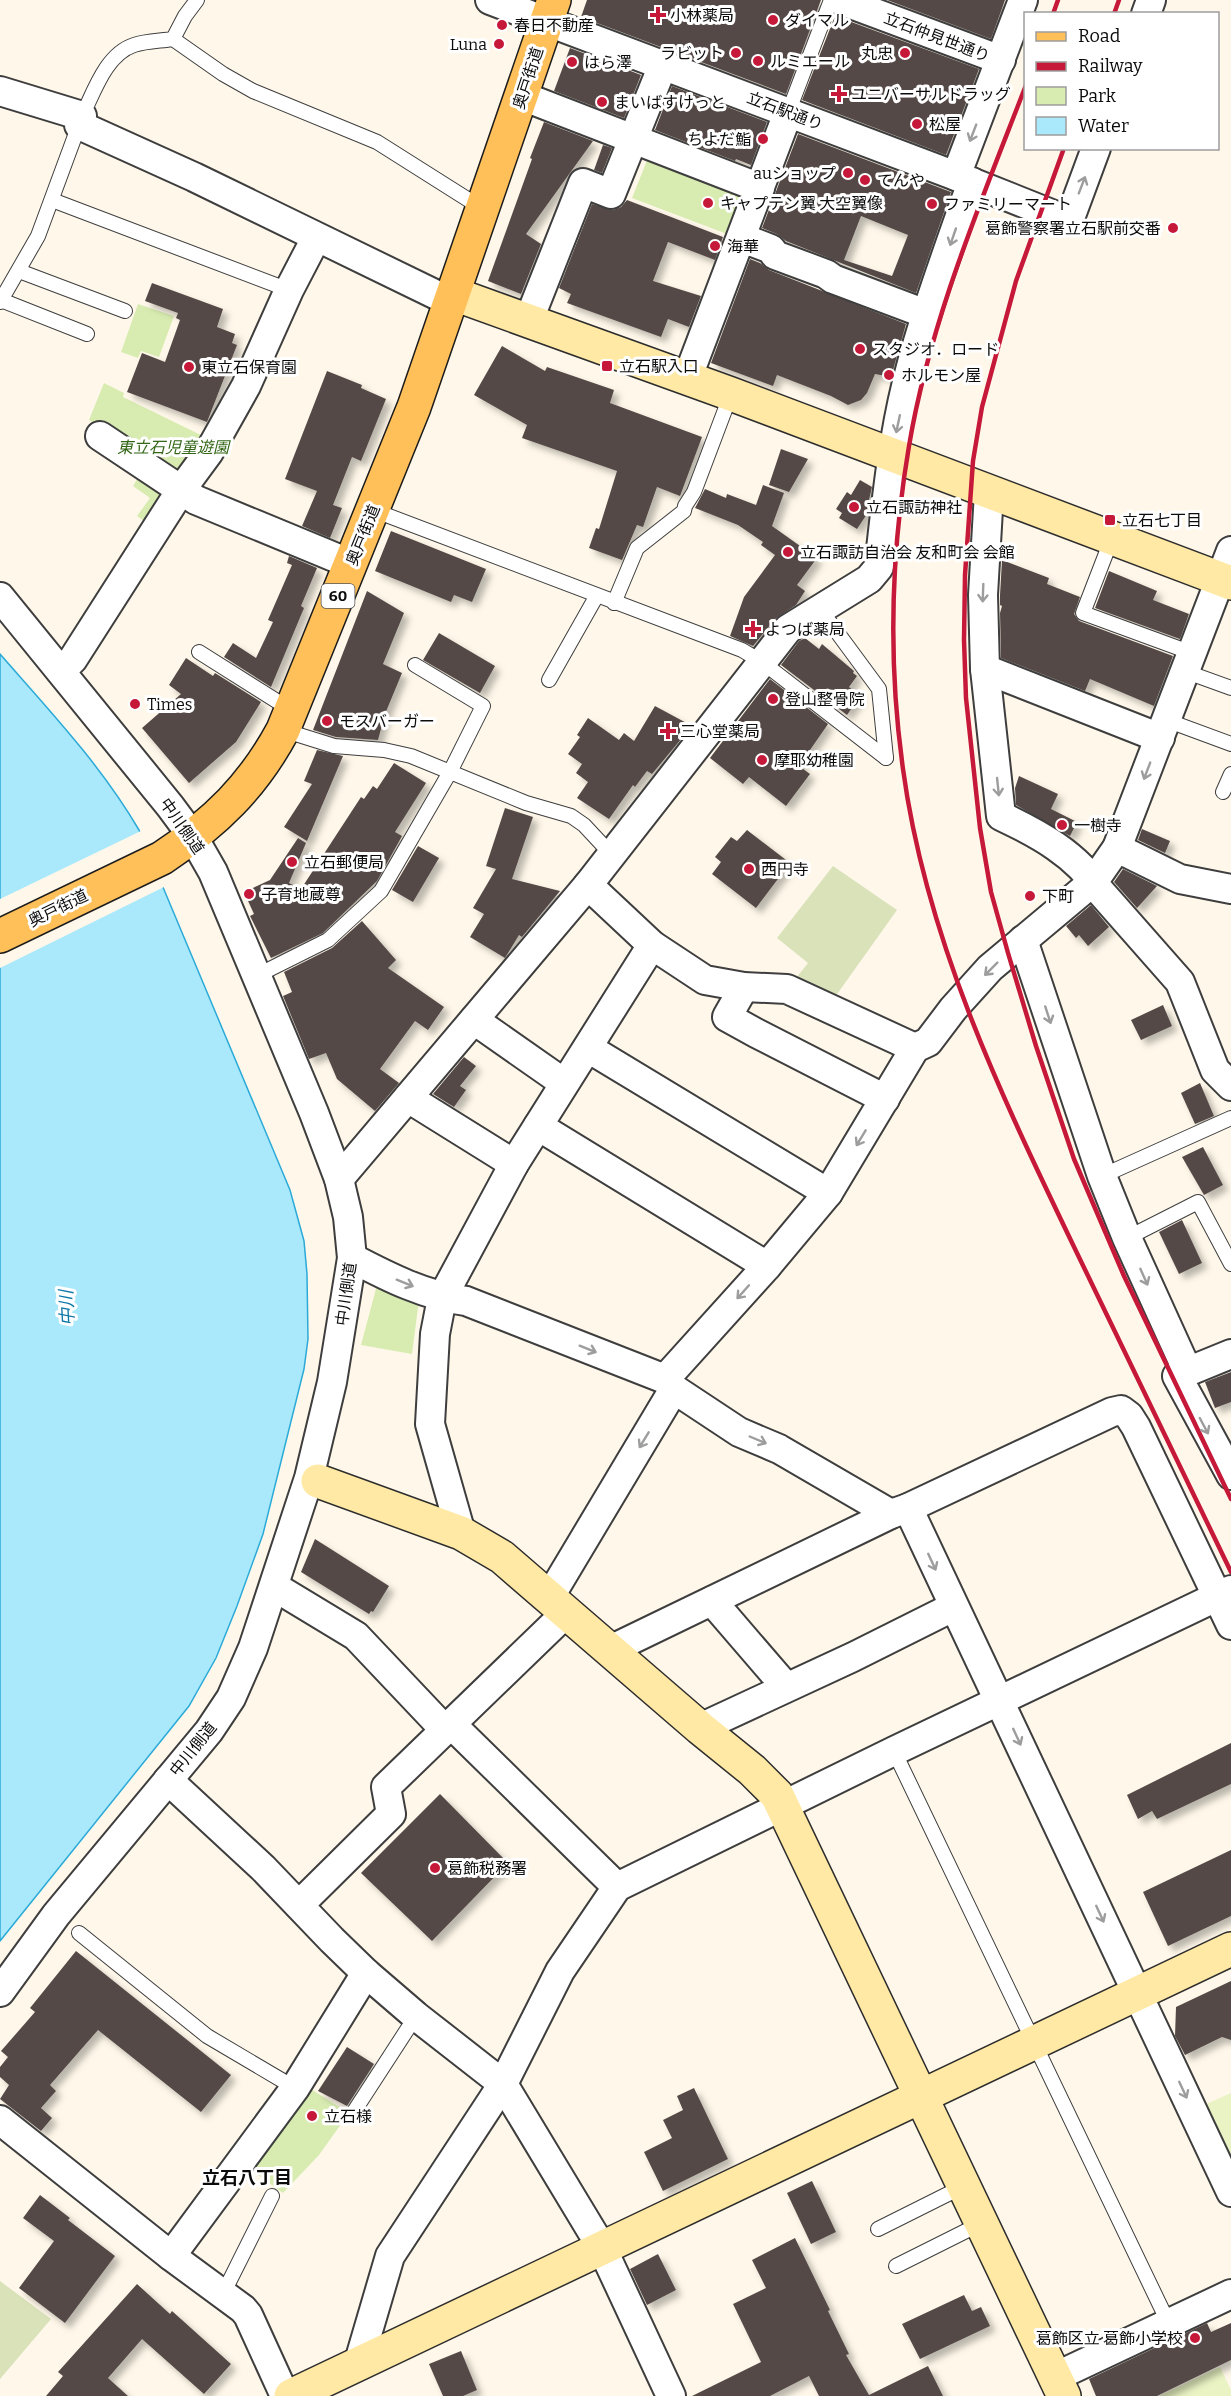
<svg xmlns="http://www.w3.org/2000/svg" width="1231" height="2396" font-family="Bitter,'Noto Sans JP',serif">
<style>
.green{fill:#d8ecb1}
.cemetery{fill:#dae2ba}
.pitch{fill:#e9f3c3}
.water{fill:#aae8fb;stroke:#2baad8;stroke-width:1.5}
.pier{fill:#fff8ea}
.building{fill:#554a47;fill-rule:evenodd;filter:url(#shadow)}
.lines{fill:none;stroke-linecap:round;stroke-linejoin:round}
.lane-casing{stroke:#3e3e3e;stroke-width:16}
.street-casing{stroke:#3e3e3e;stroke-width:32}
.secondary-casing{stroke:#2d2d2d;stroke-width:36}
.primary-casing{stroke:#1c1c1c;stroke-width:36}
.lane{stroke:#fff;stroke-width:14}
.street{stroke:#fff;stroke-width:28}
.secondary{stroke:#ffe9a5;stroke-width:33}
.primary{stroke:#ffc05a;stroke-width:33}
.rail{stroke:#c61939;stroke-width:4.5}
.oneway{stroke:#9d9d9d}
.poi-dot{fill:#c61939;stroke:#fff;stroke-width:2}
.labels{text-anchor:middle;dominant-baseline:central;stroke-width:6;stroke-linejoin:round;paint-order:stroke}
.shield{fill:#fff;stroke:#545454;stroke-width:1.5}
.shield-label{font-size:15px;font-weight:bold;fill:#0b0b0b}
.poi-label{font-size:16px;fill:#0b0b0b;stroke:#fff;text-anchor:start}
.street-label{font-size:16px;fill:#0b0b0b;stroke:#fff}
.park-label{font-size:16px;font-style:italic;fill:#336717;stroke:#fff}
.water-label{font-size:18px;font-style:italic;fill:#0c77a6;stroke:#fff}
.neighbourhood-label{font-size:18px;font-weight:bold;fill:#0b0b0b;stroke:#fff}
</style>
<defs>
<filter id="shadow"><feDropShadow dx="5.5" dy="5.5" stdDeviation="3" flood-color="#0004"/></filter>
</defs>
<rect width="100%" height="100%" fill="#fff8ea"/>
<g class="green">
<polygon points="648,158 743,195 727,234 632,198"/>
<polygon points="138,304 174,316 159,357 141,351 138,358 121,352"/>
<polygon points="104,383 124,393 123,397 207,438 175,476 89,420"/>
<polygon points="139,476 164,494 148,524 137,516 150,498 133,486"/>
<polygon points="377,1285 419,1300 412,1354 361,1345"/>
<polygon points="306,2086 349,2113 319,2155 283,2193 247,2167"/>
</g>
<g class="cemetery">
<polygon points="833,866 897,910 830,1004 793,982 808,963 777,938"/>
<polygon points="0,2281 51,2319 0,2379"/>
</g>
<g class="pitch">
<polygon points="1231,2093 1231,2167 1202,2106"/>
<polygon points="1220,2367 1231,2390 1231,2396 1159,2396"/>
</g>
<path class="water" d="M 0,654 C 49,710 101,765 139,830 L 290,1190 L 304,1241 L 307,1274 L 308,1339 L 304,1369 L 263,1534 L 237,1606 L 216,1658 L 189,1706 L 0,1941 Z"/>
<polygon class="pier" points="143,830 166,886 0,968 0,899"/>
<g class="building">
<polygon points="587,0 821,0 786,94 581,17"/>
<polygon points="887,0 1005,0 991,39"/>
<polygon points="835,16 979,69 946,155 802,100"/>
<polygon points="570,48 641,75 624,118 554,91"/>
<polygon points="672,86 767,122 751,165 736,159 735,161 655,130"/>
<polygon points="544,122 593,141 526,234 541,244 521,294 488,281 532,159 530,158"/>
<path d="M 798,134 L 951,192 L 916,293 L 786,241 L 777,234 L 762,228 ZM 861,216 L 908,235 L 892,276 L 844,260 Z"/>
<polygon points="603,145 612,148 602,173 594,170"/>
<polygon points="627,200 723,237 715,260 668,242 653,281 701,296 689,327 668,319 661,337 567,303 571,294 559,288 592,204 613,210 621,207"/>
<polygon points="750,259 760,263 769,270 906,324 891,377 875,374 867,393 861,400 848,405 831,396 777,375 773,386 711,363"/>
<polygon points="152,283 223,309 217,327 235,334 232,343 237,345 207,422 127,392 142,353 165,362 180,320 176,318 178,313 145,301"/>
<polygon points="502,346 545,371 547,367 614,390 610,403 702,437 680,496 657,487 643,527 637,525 622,560 589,548 596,528 599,529 617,471 522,438 527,425 474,395"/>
<polygon points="327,371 362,385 361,388 386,399 361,461 352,457 333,505 342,508 330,538 302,526 317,491 285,479"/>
<polygon points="781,449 808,459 789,492 769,485"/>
<polygon points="860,480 872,487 868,504 869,511 857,529 839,518 842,513 836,509 847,492 851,495"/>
<polygon points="763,485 784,493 772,526 817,558 797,585 805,591 796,605 775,619 753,646 730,636 744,597 775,555 761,545 763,542 738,525 695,508 705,489 726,498 727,494 756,505"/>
<polygon points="391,531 486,569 472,602 454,595 451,602 375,571"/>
<polygon points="289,556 317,568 301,606 304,608 271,687 224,657 233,643 256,658 273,622 268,620 292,565 287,563"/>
<polygon points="1002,560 1049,578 1047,584 1080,597 1074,614 1079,621 1173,656 1154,706 1090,679 1085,691 1001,658 1000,613 1002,606 1000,605 1000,595"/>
<polygon points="1109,571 1157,591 1153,600 1189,614 1180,639 1095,608"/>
<polygon points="367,591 404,613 383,664 402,673 385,714 378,740 336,737 313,730"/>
<polygon points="439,633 495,666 480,693 423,660"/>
<polygon points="805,638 819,649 822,644 854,671 853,673 857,676 849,687 860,696 847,715 781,665 799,641"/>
<polygon points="186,658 213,676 215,673 261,702 236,742 189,783 142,728 181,694 169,685"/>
<polygon points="770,679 828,724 799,766 810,774 786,806 749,777 743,784 710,758"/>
<polygon points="655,706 692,726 652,774 647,771 635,787 633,785 609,819 577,798 588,782 576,773 582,764 568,754 580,737 577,735 588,718 619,740 624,733 634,741"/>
<polygon points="317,750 343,756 307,841 284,827 312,784 304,781"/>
<polygon points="394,763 426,783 395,832 402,836 377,881 323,933 271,958 250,916 254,914 244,892 270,880 298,838 306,843 289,883 301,889 361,797 364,799 373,786 377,789"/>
<polygon points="1019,776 1058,794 1051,809 1077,822 1070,836 1016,805 1015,788"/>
<polygon points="505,808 533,817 512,879 560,891 522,937 519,935 505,958 470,937 484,914 473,908 496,869 486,866"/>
<polygon points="1142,829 1170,841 1165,853 1138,840"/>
<polygon points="747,830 790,863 756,908 712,874 721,862 715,857 731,837 737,841"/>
<polygon points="418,846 439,858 413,902 392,890"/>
<polygon points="1123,869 1157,886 1137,908 1114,882"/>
<polygon points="1091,905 1109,927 1088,946 1079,935 1076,938 1066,926"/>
<polygon points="362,921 396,960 388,968 444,1007 428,1030 415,1021 380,1069 399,1083 375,1111 337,1079 326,1053 309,1059 283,996 292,992 284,972 332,948"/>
<polygon points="1163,1005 1172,1026 1141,1040 1131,1020"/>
<polygon points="464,1057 476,1066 460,1086 466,1090 454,1107 433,1094"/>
<polygon points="1200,1083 1214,1116 1195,1124 1181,1093"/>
<polygon points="1203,1147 1223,1185 1204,1195 1182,1157"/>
<polygon points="1182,1220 1202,1263 1179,1274 1159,1232"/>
<polygon points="1231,1372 1231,1402 1215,1408 1205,1382"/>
<polygon points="315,1539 389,1586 373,1612 371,1611 369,1614 301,1572"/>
<polygon points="1231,1743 1231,1784 1157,1819 1152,1811 1138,1819 1127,1795"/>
<polygon points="440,1794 508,1863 432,1941 361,1873"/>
<polygon points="1231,1850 1231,1916 1168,1946 1143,1892"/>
<polygon points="76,1951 231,2075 201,2112 98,2030 50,2085 56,2091 41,2108 52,2118 41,2131 0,2099 9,2085 0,2077 0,2067 8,2057 1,2051 35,2012 30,2008"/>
<polygon points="1231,1981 1231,2040 1222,2037 1185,2055 1175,2036 1176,2007"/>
<polygon points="347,2047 374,2064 347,2106 318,2091"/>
<polygon points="694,2088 728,2159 663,2191 644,2152 672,2138 663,2120 683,2110 677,2096"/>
<polygon points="812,2181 836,2232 811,2244 787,2193"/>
<polygon points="40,2195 70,2218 68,2220 115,2256 65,2323 19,2288 54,2241 23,2218"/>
<polygon points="795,2238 830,2310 828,2311 849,2354 846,2355 869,2395 928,2366 943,2396 819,2396 809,2376 770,2396 692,2396 761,2362 733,2304 766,2288 752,2260"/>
<polygon points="658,2254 676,2290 647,2305 630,2269"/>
<polygon points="137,2284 170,2314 172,2311 231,2364 204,2394 142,2339 108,2378 128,2396 46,2396 63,2376 58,2372"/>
<polygon points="964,2295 972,2311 981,2307 990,2326 920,2359 902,2324"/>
<polygon points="1207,2323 1211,2332 1231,2323 1231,2360 1157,2396 1096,2396 1089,2379"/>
<polygon points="461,2351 477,2390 463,2396 443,2396 429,2364"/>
</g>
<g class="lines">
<g class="lane-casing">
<g id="lane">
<polyline points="173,39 223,74 253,91 377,142 483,209"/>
<polyline points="788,113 831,0"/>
<path d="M 82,116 C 94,92 106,54 134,45 C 146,41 160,41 173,39 L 185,16 L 197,0"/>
<polyline points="52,200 289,290"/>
<polyline points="19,271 125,311"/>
<polyline points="1,300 87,334"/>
<polyline points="0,302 38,236 79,125"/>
<polyline points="373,510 742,650 762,662 886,758"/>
<polyline points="1112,538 1083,613 1192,653"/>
<polyline points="614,603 637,548 684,511 685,506 694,492 731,394"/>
<polyline points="820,609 879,689 886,758"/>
<polyline points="199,652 291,710"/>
<polyline points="1184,671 1231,688"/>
<polyline points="549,680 596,597"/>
<polyline points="1166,720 1231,744"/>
<polyline points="283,730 334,746 384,750 411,756 526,803 571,816 584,825 612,855"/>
<polyline points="1223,792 1231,774"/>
<polyline points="256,976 328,940 381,891 450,772 483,706 415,665"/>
<polyline points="1102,1176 1231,1118"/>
<polyline points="1127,1238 1198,1202 1231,1264"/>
<polyline points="894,1751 1169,2324"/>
<polyline points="79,1933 207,2036 295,2088"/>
<polyline points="355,2110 416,2016"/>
<polyline points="878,2229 964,2186"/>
<polyline points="896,2266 982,2223"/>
<polyline points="223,2294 272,2196"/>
</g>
</g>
<g class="street-casing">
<g id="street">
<polyline points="490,0 956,176 1069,221 1096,148"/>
<polyline points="840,0 1001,60"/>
<polyline points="1146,14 1151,0"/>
<polyline points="0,91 82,116 79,125 194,177 451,302"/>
<polyline points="522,96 760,188"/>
<polyline points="956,176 1023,0"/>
<polyline points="742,238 771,249 775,255 826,274 833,279 926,314"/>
<polyline points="528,322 583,183 611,194 663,65"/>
<polyline points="687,379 788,113"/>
<polyline points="100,436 196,500 351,564"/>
<path d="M 989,492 L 983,595 L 985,669 L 1001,816 C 1037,833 1078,855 1099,890 L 1180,982 L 1215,1070 L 1231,1086"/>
<polyline points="0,597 170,806 193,837 213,872 314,1113 339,1179 348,1217 352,1258 332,1382 309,1478 253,1648 231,1698 209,1731 56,1915 0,1992"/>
<polyline points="985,669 1160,738"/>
<polyline points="61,671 73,659 181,490 209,452 246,386 289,290 316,238"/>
<polyline points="1117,848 1180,879 1231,889"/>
<polyline points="588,885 652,945 705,980 744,987 787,989 915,1048"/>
<polyline points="1023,940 1102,1176 1127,1238 1187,1370"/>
<polyline points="744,987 727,1017 756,1033 885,1099"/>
<polyline points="474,1020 564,1083"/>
<polyline points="588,1048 828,1193"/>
<polyline points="408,1098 514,1164"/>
<polyline points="538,1126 767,1266"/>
<path d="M 339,1179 L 588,885 L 788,629 L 869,579 L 879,567 C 886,505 892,443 907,382 C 924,314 949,248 972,182"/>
<path d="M 352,1258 C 388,1277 426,1296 466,1301 L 665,1379 L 674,1389 L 739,1432 L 779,1449 L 891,1514"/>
<polyline points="1231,1354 1177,1376 1231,1475"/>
<polyline points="665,1379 767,1266 828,1193 915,1048 928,1042 953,1009 990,968 1094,881 1117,848 1231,551"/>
<polyline points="908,1508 1231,2192"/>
<polyline points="461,1533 430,1424 435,1334 442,1298 514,1164 652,945"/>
<polyline points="275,1587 356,1636 445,1730"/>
<polyline points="549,1598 674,1389"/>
<polyline points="712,1601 786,1687"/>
<polyline points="610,1650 891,1514 908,1508 1112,1412 1121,1410 1129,1416 1136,1427 1231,1625"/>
<polyline points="451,1724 617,1887"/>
<polyline points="700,1728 853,1657 953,1607"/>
<polyline points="168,1780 263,1868 332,1940 366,1973 416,2016 503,2084 602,2248 671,2396"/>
<polyline points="299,1905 391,1814 386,1787 567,1612"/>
<polyline points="0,2120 171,2256 243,2309 248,2315 285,2396"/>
<polyline points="171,2256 295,2088 366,1973"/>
<polyline points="358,2365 390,2256 503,2084 560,1971 617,1887 894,1751 1231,1590"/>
<polyline points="1055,2377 1231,2294"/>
</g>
</g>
<g class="secondary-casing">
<g id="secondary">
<polyline points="454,294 731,394 1231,583"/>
<polyline points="318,1481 461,1533 502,1557 700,1728 752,1770 777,1795 1064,2396"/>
<polyline points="291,2396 1231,1949"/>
</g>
</g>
<g class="primary-casing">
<path id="primary" d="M 0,936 L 162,858 C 215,823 253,786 283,730 L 414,407 L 554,0"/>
</g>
<use href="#lane" class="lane"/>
<use href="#street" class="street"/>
<use href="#secondary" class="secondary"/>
<use href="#primary" class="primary"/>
<g class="rail">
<polyline points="1053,14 1058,0"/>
<polyline points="1114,14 1119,0"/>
<path d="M 1026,85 C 981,202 930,321 909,446 C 891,552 888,662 903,769 C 926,940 1002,1097 1076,1251 C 1128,1358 1180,1465 1231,1572"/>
<polyline points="1064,148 1016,281 982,407 973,461 965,575 964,640 966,698 980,828 991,892 1008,953 1036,1046 1074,1159 1124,1276 1231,1499"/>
</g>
</g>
<defs><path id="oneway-shaft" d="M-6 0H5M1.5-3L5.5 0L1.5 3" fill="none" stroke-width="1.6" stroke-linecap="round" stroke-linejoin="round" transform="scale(1.5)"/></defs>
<g class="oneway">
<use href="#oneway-shaft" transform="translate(973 133) rotate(111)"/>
<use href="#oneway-shaft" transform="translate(1082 185) rotate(-69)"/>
<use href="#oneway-shaft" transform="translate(953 237) rotate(109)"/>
<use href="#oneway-shaft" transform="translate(898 424) rotate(102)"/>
<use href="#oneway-shaft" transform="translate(983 593) rotate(92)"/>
<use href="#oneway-shaft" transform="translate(1147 771) rotate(111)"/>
<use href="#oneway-shaft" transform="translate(998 787) rotate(84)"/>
<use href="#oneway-shaft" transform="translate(991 969) rotate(135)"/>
<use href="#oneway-shaft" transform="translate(1048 1015) rotate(72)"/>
<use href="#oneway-shaft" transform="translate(861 1138) rotate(121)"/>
<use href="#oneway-shaft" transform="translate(1144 1277) rotate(66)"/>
<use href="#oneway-shaft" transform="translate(405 1283) rotate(22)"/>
<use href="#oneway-shaft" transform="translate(743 1292) rotate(132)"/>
<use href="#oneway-shaft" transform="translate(588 1349) rotate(22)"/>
<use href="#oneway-shaft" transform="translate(1204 1426) rotate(62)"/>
<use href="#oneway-shaft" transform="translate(644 1440) rotate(121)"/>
<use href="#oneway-shaft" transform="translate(758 1440) rotate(23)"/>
<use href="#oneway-shaft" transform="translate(932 1562) rotate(65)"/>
<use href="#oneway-shaft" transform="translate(1017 1737) rotate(65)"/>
<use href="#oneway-shaft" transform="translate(1100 1914) rotate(65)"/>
<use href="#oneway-shaft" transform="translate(1183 2090) rotate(65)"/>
</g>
<g class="poi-dot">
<path d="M655 6h6v6h6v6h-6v6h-6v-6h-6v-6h6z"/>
<circle cx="773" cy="20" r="6"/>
<circle cx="502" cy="25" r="6"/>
<circle cx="499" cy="44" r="6"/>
<circle cx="736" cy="53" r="6"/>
<circle cx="905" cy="53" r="6"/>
<circle cx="758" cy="61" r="6"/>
<circle cx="572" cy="62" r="6"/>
<path d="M836 85h6v6h6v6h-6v6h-6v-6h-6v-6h6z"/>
<circle cx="602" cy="102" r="6"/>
<circle cx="917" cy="124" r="6"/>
<circle cx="763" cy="139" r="6"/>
<circle cx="848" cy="173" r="6"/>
<circle cx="865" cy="180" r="6"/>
<circle cx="708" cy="203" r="6"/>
<circle cx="932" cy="204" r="6"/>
<circle cx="1173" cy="228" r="6"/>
<circle cx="715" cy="246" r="6"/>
<circle cx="860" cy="349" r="6"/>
<rect x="601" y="360" width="12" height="12" rx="3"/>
<circle cx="189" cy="367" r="6"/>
<circle cx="889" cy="375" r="6"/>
<circle cx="854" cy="507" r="6"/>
<rect x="1104" y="514" width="12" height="12" rx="3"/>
<circle cx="788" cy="552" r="6"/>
<path d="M750 620h6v6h6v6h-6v6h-6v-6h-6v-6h6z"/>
<circle cx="773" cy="699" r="6"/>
<circle cx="135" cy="704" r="6"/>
<circle cx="327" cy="721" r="6"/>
<path d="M665 722h6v6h6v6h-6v6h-6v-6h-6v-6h6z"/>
<circle cx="762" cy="760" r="6"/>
<circle cx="1062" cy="825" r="6"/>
<circle cx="292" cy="862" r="6"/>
<circle cx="749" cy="869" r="6"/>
<circle cx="249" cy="894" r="6"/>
<circle cx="1030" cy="896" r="6"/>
<circle cx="435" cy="1868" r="6"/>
<circle cx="312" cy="2116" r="6"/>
<circle cx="1195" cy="2338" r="6"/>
</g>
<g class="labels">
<rect class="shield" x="321.5" y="584" width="33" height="24" rx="4.5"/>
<g class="shield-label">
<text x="338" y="596">60</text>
</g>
<g class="poi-label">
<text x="670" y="15">小林薬局</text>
<text x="785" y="20">ダイマル</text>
<text x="514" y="25">春日不動産</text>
<text x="487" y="44" text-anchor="end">Luna</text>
<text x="724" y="53" text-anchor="end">ラビット</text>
<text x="893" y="53" text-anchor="end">丸忠</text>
<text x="770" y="61">ルミエール</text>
<text x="584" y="62">はら澤</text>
<text x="851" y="94">ユニバーサルドラッグ</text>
<text x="614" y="102">まいばすけっと</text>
<text x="929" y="124">松屋</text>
<text x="751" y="139" text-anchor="end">ちよだ鮨</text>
<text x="836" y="173" text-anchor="end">auショップ</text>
<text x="877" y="180">てんや</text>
<text x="720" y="203">キャプテン翼 大空翼像</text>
<text x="944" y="204">ファミリーマート</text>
<text x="1161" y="228" text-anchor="end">葛飾警察署立石駅前交番</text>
<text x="727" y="246">海華</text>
<text x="872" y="349">スタジオ．ロード</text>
<text x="619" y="366">立石駅入口</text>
<text x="201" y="367">東立石保育園</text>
<text x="901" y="375">ホルモン屋</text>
<text x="866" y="507">立石諏訪神社</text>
<text x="1122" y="520">立石七丁目</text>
<text x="800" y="552">立石諏訪自治会 友和町会 会館</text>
<text x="765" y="629">よつば薬局</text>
<text x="785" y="699">登山整骨院</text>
<text x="147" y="704">Times</text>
<text x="339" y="721">モスバーガー</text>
<text x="680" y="731">三心堂薬局</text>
<text x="774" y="760">摩耶幼稚園</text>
<text x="1074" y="825">一樹寺</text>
<text x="304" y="862">立石郵便局</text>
<text x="761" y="869">西円寺</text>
<text x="261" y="894">子育地蔵尊</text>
<text x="1042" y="896">下町</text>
<text x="447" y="1868">葛飾税務署</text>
<text x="324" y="2116">立石様</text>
<text x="1183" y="2338" text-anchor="end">葛飾区立 葛飾小学校</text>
</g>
<g class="street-label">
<text transform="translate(937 37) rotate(21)">立石仲見世通り</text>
<text transform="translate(528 78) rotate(-72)">奥戸街道</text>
<text transform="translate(785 111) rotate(21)">立石駅通り</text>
<text transform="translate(363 535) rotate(-68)">奥戸街道</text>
<text transform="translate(182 826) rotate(55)">中川側道</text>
<text transform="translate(58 908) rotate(-26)">奥戸街道</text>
<text transform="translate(346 1294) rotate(-82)">中川側道</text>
<text transform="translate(193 1749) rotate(-51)">中川側道</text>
</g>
<g class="park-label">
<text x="173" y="447">東立石児童遊園</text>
</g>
<g class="water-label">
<text transform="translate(67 1308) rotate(-93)">中川</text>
</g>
<g class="neighbourhood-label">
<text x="247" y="2178">立石八丁目</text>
</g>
</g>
<rect x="1024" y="12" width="195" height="138" fill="#ffffff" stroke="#9d9d9d" stroke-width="1.5"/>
<rect x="1036" y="32" width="30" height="9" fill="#ffc05a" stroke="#9d9d9d" stroke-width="1.5"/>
<text x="1078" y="42" font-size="18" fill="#0b0b0b">Road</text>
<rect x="1036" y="62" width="30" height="9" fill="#c61939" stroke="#9d9d9d" stroke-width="1.5"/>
<text x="1078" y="72" font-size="18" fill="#0b0b0b">Railway</text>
<rect x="1036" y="87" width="30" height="18" fill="#d8ecb1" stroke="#9d9d9d" stroke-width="1.5"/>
<text x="1078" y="102" font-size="18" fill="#0b0b0b">Park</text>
<rect x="1036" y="117" width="30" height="18" fill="#aae8fb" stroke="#9d9d9d" stroke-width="1.5"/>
<text x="1078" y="132" font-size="18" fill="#0b0b0b">Water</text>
</svg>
